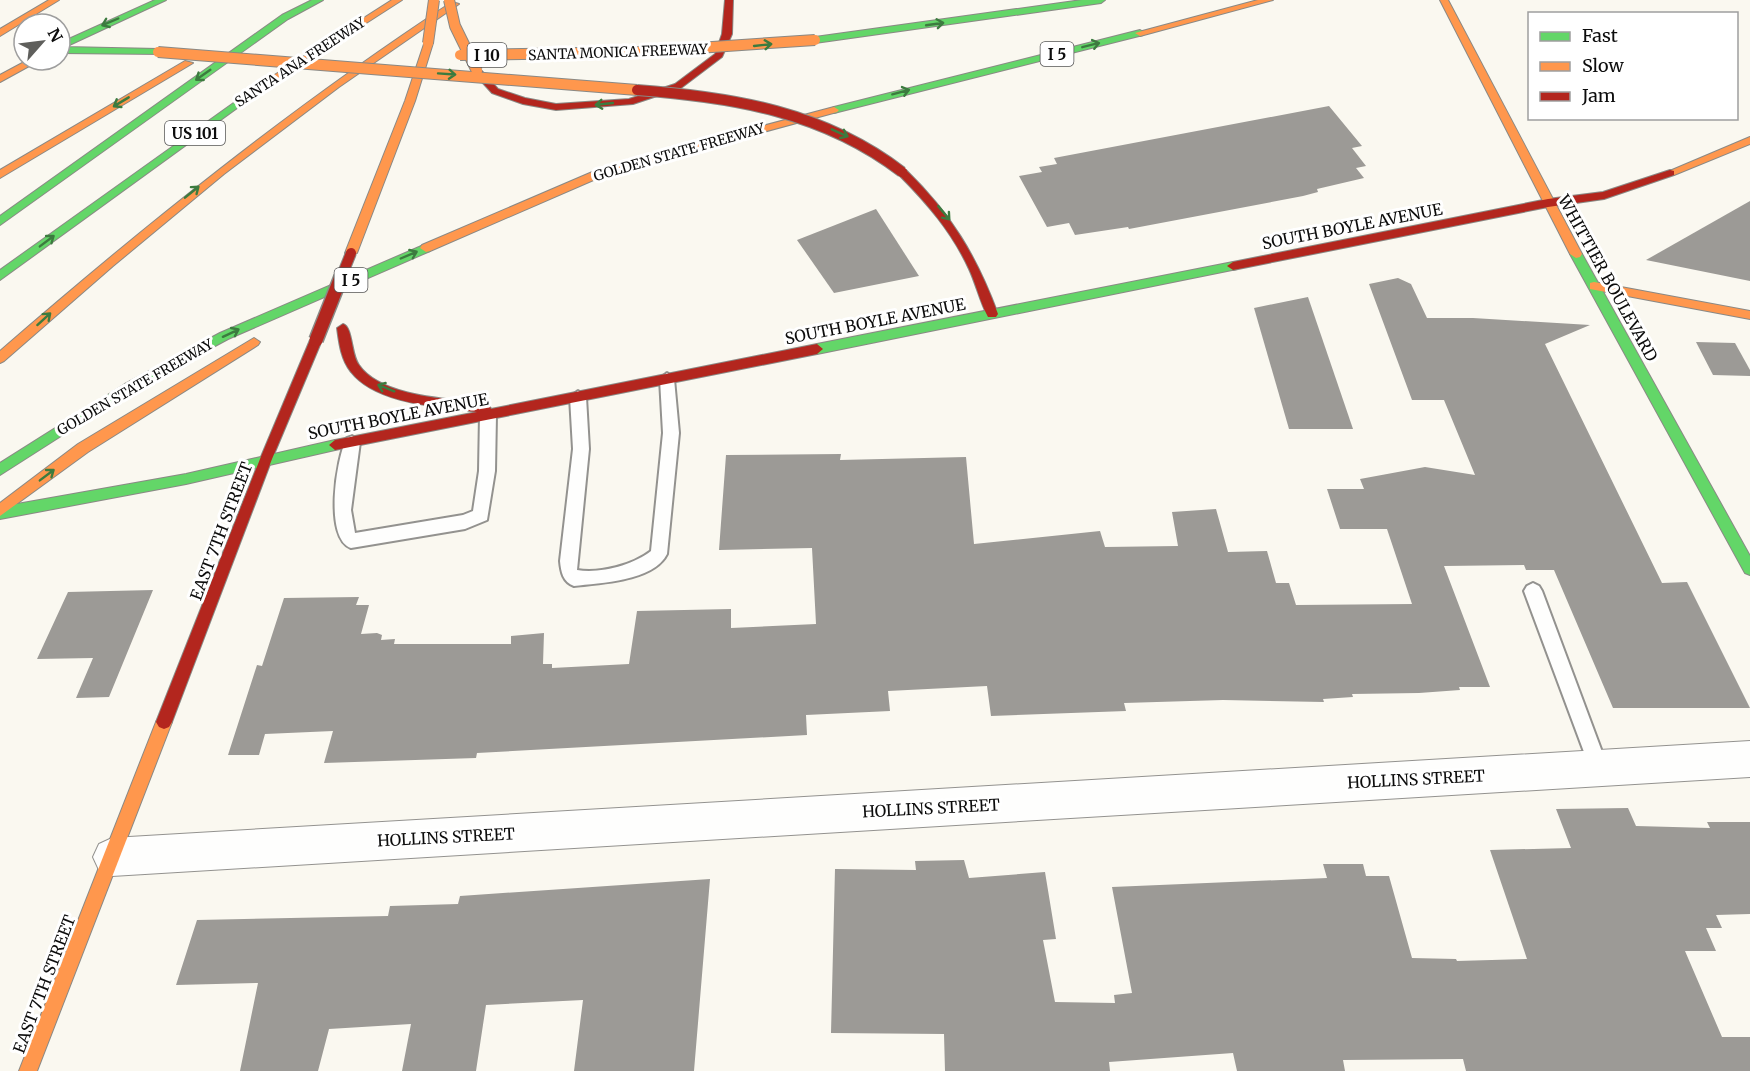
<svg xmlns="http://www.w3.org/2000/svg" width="1750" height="1071" font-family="Merriweather,serif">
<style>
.building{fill:#9c9a96}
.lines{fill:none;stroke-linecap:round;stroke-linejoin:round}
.lane-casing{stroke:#93928f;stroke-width:4}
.street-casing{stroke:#93928f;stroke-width:2}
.fast-casing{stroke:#8a8985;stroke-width:2}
.slow-casing{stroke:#8a8985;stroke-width:2}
.jam-casing{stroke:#8a8985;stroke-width:2}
.lane{fill:#fefefd;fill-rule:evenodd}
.street{fill:#fefefd;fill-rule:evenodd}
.fast{fill:#63d668;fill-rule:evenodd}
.slow{fill:#ff974d;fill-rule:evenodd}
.jam{fill:#b3261e;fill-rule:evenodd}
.slow-bridge-casing{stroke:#8a8985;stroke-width:12;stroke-linecap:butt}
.jam-bridge-far1-casing{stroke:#8a8985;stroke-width:12;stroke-linecap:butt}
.jam-bridge-casing{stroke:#8a8985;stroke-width:16;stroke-linecap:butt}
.slow-bridge{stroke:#ff974d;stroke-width:10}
.jam-bridge-far1{stroke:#b3261e;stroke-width:10}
.jam-bridge{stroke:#b3261e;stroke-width:13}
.oneway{stroke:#3c7b3f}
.labels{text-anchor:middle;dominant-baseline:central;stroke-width:6;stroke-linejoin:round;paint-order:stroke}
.far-street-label{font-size:14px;fill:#0c0c0c;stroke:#fff}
.shield{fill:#fff;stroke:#555;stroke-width:1.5}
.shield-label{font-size:15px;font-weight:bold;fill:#0c0c0c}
.street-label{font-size:16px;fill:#0c0c0c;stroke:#fff}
</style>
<rect width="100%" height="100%" fill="#faf8f0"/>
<g class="building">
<polygon points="1329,106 1362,146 1352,148 1366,166 1356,168 1364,178 1317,189 1318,192 1303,196 1129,229 1128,227 1075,235 1069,223 1047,227 1019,176 1042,172 1039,167 1057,164 1054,158"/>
<polygon points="1750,201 1750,281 1646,260"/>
<polygon points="876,209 919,276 834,293 797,240"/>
<polygon points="1398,278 1411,284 1427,318 1473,318 1590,325 1545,344 1662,583 1687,582 1750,708 1613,708 1554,570 1526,570 1524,565 1444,566 1490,687 1459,687 1460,690 1419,693 1352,694 1353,697 1323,699 1324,702 1223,700 1124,703 1126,711 991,716 987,686 888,691 890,711 806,715 807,735 477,753 476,758 324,763 333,731 265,734 259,755 228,755 257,665 262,666 284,598 359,597 356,605 369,605 361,634 377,633 382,635 381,640 395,639 394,644 511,644 511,636 544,633 543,664 552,664 552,668 629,664 637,611 731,609 731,628 816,624 812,548 719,550 726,455 841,454 840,460 966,457 974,544 1100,531 1105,547 1178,546 1172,512 1216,509 1228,552 1267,551 1276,583 1289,583 1296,605 1412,604 1387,529 1340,529 1327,489 1364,489 1360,479 1425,467 1475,475 1444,400 1412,400 1369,284"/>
<polygon points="1308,297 1353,429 1289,429 1254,308"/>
<polygon points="1696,342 1735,343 1750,370 1750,376 1713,375"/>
<polygon points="153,590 109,697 76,698 93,658 37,659 68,592"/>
<polygon points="1628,808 1636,826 1710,828 1707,822 1750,822 1750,914 1716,915 1722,928 1706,928 1716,951 1685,951 1722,1037 1750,1037 1750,1071 1466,1071 1463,1059 1343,1060 1345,1071 1237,1071 1233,1053 1109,1062 1110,1071 945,1071 944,1034 831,1033 835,869 916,870 915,861 964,860 969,878 1045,872 1056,939 1043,940 1055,1002 1115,1003 1114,995 1132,993 1112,887 1327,878 1323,864 1363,864 1366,876 1389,876 1412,958 1456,959 1457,961 1527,959 1490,850 1571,848 1556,809"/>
<polygon points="710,879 694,1071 574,1071 583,1000 486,1005 476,1071 402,1071 411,1024 329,1029 318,1071 240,1071 258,983 176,985 197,920 388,916 390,906 458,904 460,896"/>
</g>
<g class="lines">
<g class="lane-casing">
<g id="lane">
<path d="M 667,373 L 674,379 L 679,433 L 667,554 C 654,581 600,583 574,586 C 563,582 561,572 560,561 L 573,449 L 570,397 L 578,391 L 586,397 L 589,449 L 577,570 C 600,574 633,565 651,551 L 663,433 L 660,379 Z"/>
<path d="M 488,409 L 496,415 L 495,471 L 487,520 L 465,529 L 351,548 C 324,539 336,458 347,438 L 352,436 L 360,442 L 351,510 L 355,533 L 463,515 L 473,511 L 479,471 L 480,415 Z"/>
<polygon points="1533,583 1539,586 1542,591 1608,768 1606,775 1599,777 1592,775 1590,768 1524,591 1527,586"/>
</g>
</g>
<g class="street-casing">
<polygon id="street" points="1750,741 1750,777 112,876 99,870 93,857 99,844 112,838"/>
</g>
<g class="fast-casing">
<g id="fast">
<polygon points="155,0 166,0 65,47 158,49 161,50 161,54 60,53 60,43"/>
<polygon points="312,0 323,0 288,19 0,225 0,216 282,15"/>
<polygon points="1082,0 1105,0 1101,3 815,43 810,40 815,37"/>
<polygon points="1140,30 1145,33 1143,35 834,113 829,110 834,107"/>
<polygon points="256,87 261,90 259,92 0,280 0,270"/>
<polygon points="426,244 432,248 430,251 228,339 133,390 0,475 0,463 125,384 220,333"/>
<polygon points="1576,250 1582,254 1750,556 1750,575 1745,573 1570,254"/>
<polygon points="1233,262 1237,263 1237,269 817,354 811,349 817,344"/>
<polygon points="335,440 341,445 335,450 186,484 0,519 0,507 186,474"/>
</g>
</g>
<g class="slow-casing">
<g id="slow">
<polygon points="49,0 59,0 0,36 0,29"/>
<polygon points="392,0 402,0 259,92 256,93 251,90"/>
<polygon points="1258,0 1273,0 1140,36 1135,33"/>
<polygon points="1440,0 1448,0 1582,254 1580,257 1576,258 1570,254"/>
<path d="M 452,2 L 459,4 L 339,87 L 224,174 L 113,266 L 4,361 L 0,363 L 0,351 C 144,226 292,107 452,2 Z"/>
<polygon points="425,41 433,43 415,101 357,253 351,257 347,256 345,253 405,101"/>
<polygon points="28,60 40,60 0,82 0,75"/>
<polygon points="185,61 193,63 0,178 0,170"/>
<polygon points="834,107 839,110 837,112 605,175 430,251 426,252 420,248 422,245 597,170"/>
<polygon points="1750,137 1750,144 1674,175 1666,175 1665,173"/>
<polygon points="1594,282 1750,311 1750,319 1590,289 1590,283"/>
<polygon points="254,338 260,342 258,345 88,452 0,516 0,503 78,444"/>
<polygon points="164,715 169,717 172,722 37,1071 19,1071 156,722 159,717"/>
</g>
</g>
<g class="jam-casing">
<g id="jam">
<polygon points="725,0 733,0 732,34 722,57 681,88 633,104 556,110 523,104 492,93 472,71 480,69 498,89 525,98 556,104 629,99 675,84 715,54 722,34"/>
<path d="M 902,169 L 906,170 C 951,214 976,255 998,314 L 996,317 L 988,317 C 980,302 976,284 969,269 C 952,232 927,203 898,174 L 898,170 Z"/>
<polygon points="1670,170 1674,171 1674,175 1604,199 1548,207 1233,270 1227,266 1233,262 1548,199 1603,192"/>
<path d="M 343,324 C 353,327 351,355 359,365 C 381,397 449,399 485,403 L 489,405 L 491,409 L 817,344 L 823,349 L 817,354 L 335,450 L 329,445 L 335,440 L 477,412 C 439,407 376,404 351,372 C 341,360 339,343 337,328 Z"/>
<polygon points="316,336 322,340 272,459 172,722 169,727 164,729 159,727 156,722 260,459 310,340"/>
</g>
</g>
<use href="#lane" class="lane"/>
<use href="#street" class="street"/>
<use href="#fast" class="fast"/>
<use href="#slow" class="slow"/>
<use href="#jam" class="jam"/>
<g class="slow-bridge-casing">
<g id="slow-bridge">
<polyline points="449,0 455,26 477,71"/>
<polyline points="428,43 434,0"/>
<polyline points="158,52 637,90"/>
<polyline points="460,55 638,52 815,40"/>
</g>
</g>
<g class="jam-bridge-far1-casing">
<g id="jam-bridge-far1">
<path d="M 637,90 C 733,97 824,112 902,172"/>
<polyline points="341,278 351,253"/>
</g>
</g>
<g class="jam-bridge-casing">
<polyline id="jam-bridge" points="316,340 341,277"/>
</g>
<use href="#slow-bridge" class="slow-bridge"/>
<use href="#jam-bridge-far1" class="jam-bridge-far1"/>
<use href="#jam-bridge" class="jam-bridge"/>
</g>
<defs><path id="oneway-shaft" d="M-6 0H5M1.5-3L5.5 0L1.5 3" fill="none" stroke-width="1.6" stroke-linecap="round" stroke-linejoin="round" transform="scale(1.5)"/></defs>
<g class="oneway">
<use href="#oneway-shaft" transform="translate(110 22) rotate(157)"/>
<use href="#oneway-shaft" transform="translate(935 24) rotate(-8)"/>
<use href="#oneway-shaft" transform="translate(763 45) rotate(-6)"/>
<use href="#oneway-shaft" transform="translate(1091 45) rotate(-14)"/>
<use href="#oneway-shaft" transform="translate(447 74) rotate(4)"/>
<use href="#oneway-shaft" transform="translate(203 75) rotate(145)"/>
<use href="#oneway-shaft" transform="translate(901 92) rotate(-15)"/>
<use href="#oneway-shaft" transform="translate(121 102) rotate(149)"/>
<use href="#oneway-shaft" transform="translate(604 104) rotate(174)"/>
<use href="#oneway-shaft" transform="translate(840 133) rotate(24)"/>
<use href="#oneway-shaft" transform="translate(192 192) rotate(-39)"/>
<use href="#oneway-shaft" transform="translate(944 213) rotate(50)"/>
<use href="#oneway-shaft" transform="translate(47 241) rotate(-37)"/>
<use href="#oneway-shaft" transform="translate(409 255) rotate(-23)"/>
<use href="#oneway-shaft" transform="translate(44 319) rotate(-42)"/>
<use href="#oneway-shaft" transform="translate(231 333) rotate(-25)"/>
<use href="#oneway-shaft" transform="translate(386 388) rotate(-158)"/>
<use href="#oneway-shaft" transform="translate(47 475) rotate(-37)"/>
</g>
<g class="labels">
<g class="far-street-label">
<text transform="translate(618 52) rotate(-2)">SANTA MONICA FREEWAY</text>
<text transform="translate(300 62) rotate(-33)">SANTA ANA FREEWAY</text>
<text transform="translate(679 152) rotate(-16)">GOLDEN STATE FREEWAY</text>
<text transform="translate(135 387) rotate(-30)">GOLDEN STATE FREEWAY</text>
</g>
<g class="shield">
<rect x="1040.5" y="42" width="33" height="24" rx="4.5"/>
<rect x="467.5" y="43" width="39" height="24" rx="4.5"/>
<rect x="165" y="121" width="60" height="24" rx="4.5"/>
<rect x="334.5" y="268" width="33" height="24" rx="4.5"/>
</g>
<g class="shield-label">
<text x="1057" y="54">I 5</text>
<text x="487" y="55">I 10</text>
<text x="195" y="133">US 101</text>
<text x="351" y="280">I 5</text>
</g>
<g class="street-label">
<text transform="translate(1352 226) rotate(-11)">SOUTH BOYLE AVENUE</text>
<text transform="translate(1608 278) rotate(61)">WHITTIER BOULEVARD</text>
<text transform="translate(875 321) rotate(-11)">SOUTH BOYLE AVENUE</text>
<text transform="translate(398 416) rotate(-11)">SOUTH BOYLE AVENUE</text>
<text transform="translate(221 531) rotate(-69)">EAST 7TH STREET</text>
<text transform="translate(1416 779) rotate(-3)">HOLLINS STREET</text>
<text transform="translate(931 808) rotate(-3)">HOLLINS STREET</text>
<text transform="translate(446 837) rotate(-3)">HOLLINS STREET</text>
<text transform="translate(44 984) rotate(-69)">EAST 7TH STREET</text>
</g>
</g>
<rect x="1528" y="12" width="210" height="108" fill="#ffffff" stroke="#9e9e9e" stroke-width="1.5"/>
<rect x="1540" y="32" width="30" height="9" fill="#63d668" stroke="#9e9e9e" stroke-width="1.5"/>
<text x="1582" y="42" font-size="18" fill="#0c0c0c">Fast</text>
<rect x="1540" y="62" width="30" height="9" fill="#ff974d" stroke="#9e9e9e" stroke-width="1.5"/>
<text x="1582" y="72" font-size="18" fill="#0c0c0c">Slow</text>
<rect x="1540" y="92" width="30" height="9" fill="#b3261e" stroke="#9e9e9e" stroke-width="1.5"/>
<text x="1582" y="102" font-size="18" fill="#0c0c0c">Jam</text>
<g transform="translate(42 42) rotate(62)"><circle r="28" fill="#ffffff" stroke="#9e9e9e" stroke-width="1.5"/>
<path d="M0-4.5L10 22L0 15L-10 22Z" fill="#5f5f5c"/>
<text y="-9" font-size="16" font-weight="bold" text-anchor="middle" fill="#0c0c0c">N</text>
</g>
</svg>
